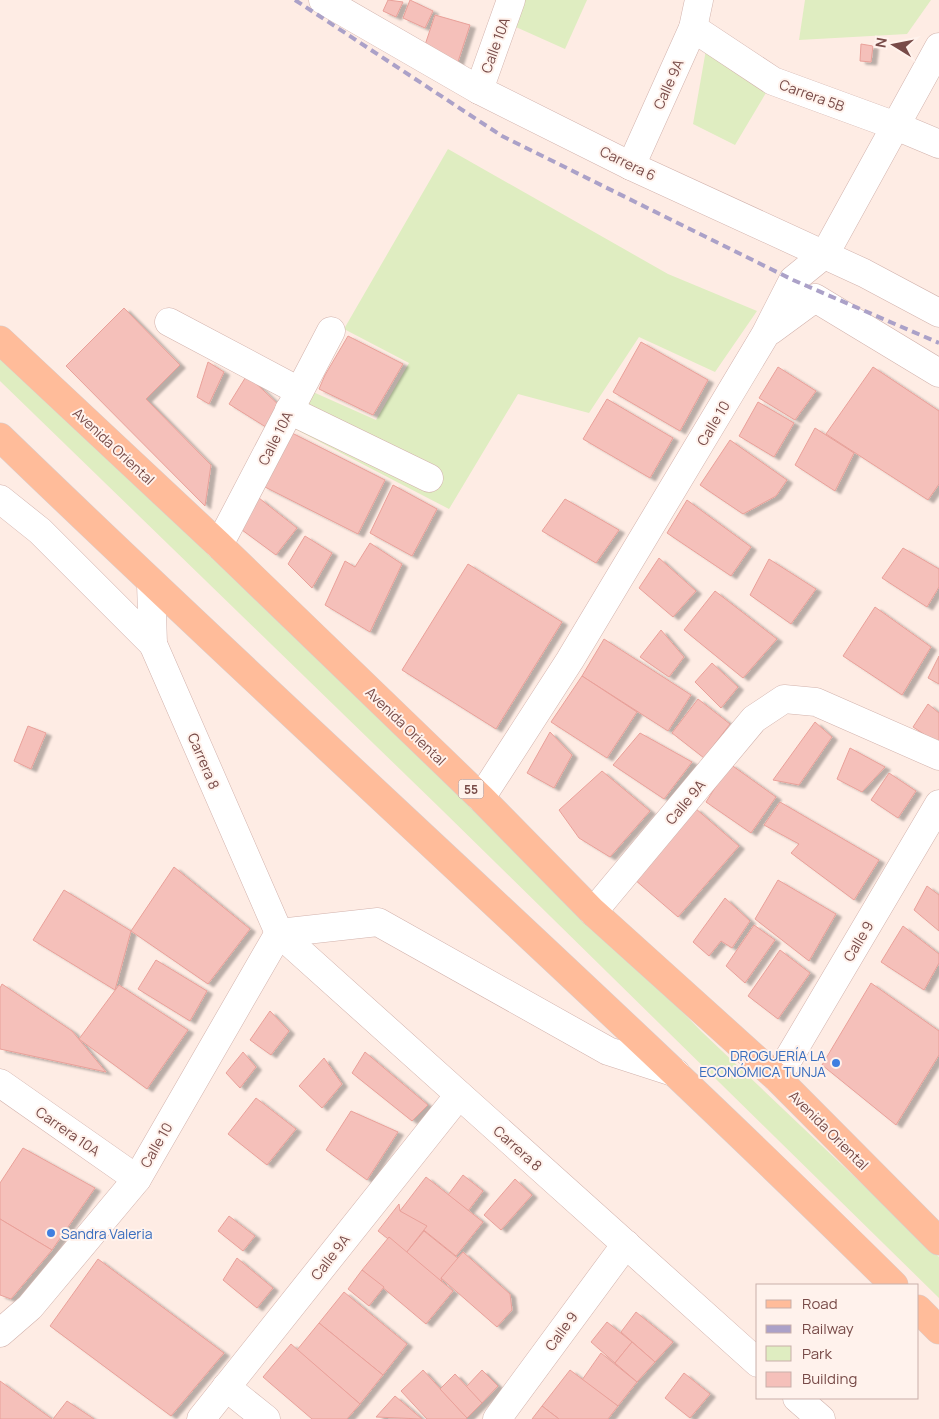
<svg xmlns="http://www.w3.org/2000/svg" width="939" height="1419" font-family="Manrope,sans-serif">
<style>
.green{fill:#dfedc1}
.building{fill:#f5c0ba;stroke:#e9a099;filter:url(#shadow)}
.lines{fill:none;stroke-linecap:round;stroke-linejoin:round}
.street-casing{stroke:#d2b2ac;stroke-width:29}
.primary-casing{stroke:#d9cdcc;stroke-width:29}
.street{stroke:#fff;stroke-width:28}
.primary{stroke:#ffbc9a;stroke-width:28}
.rail{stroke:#aba1c8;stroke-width:4;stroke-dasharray:8 5;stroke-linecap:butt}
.shop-dot{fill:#3f7fe0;stroke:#fff2ec;stroke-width:2}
.labels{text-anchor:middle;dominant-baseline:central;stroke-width:4;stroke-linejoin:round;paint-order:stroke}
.shield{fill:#fff2ec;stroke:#a07d79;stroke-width:1}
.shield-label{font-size:12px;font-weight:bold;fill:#784b48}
.street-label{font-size:14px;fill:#784b48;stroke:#fff2ec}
.shop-label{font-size:14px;fill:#366cbe;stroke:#fff2ec;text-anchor:end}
</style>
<defs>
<filter id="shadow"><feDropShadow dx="5.5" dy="3" stdDeviation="1" flood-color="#0004"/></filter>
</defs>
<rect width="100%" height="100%" fill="#feece4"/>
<g class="green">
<polygon points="507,0 587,0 565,49 498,19"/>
<polygon points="805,0 931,0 907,34 799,40"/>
<polygon points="707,44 773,81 735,145 693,124"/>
<polygon points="448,149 668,274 757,311 715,372 639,337 589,413 518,394 449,509 291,427 313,392 376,420 409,363 344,329"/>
<polygon points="0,336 460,784 702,1032 939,1257 939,1298 442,810 0,381"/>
</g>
<g class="building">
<polygon points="388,0 403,2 396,17 383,11"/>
<polygon points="410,0 433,11 425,28 403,18"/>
<polygon points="435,15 470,25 454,74 419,63"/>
<polygon points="861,44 873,46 871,62 860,61"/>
<polygon points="124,308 180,365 146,399 211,465 205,506 66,366"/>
<polygon points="348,336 403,364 373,415 319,389 325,375"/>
<polygon points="641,342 708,380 680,431 613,392"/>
<polygon points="208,362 224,372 209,404 197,397"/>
<polygon points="778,367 816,391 795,420 759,398"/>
<polygon points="873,367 939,411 939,484 928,500 826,434"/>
<polygon points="247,375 281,407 269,429 229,404"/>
<polygon points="607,399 673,438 650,478 583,439"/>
<polygon points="758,402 794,423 774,457 739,436"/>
<polygon points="815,428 854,453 835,491 795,465"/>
<polygon points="290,432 385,480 358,534 263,486"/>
<polygon points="730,440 787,480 776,496 743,514 700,485"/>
<polygon points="393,485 437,509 412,556 370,533"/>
<polygon points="259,498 297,528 276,555 238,527"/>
<polygon points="565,499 619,530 596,563 542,531"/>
<polygon points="687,500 751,547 731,576 667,533"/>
<polygon points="305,536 332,553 312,588 288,564"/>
<polygon points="370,543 402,564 370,632 325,605 345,561 355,567"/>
<polygon points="903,548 939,569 939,587 927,607 882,578"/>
<polygon points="659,558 696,591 673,617 639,588"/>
<polygon points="769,559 816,589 791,624 750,595"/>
<polygon points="468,564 562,622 496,729 402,670"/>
<polygon points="715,591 777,639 743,678 684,630"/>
<polygon points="875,607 931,647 902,695 843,656"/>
<polygon points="661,630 684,657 669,677 640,657"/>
<polygon points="604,639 691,695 668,731 582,676"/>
<polygon points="939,656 939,684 928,678"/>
<polygon points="712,663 738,687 721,708 695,682"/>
<polygon points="582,676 637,712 607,758 551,722"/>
<polygon points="698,699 730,724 704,758 672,733"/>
<polygon points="928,704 939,713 939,744 913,727"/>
<polygon points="815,722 832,737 799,785 773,780"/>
<polygon points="28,726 46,733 31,769 14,761"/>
<polygon points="550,732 572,755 554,788 527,773"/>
<polygon points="640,733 692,762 664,799 613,765"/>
<polygon points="850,748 885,767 862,792 837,779"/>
<polygon points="730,764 776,797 751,833 706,802"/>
<polygon points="602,771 650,811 610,857 579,838 559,810"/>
<polygon points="889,773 916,791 898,818 871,800"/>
<polygon points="780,802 879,860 854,900 791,853 799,844 764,825"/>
<polygon points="695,808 739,846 678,917 634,879"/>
<polygon points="174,867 250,929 208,984 131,931"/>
<polygon points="778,880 836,914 809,961 755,919"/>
<polygon points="927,886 939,895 939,931 914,910"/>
<polygon points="64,890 131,931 115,990 33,940"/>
<polygon points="725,898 750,921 732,948 721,941 709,956 693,942"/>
<polygon points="754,925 775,940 745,983 726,966"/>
<polygon points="903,926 939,954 939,963 924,990 881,962"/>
<polygon points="780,950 810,973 778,1019 748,996"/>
<polygon points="156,960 207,991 190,1021 138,989"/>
<polygon points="871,983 939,1031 939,1055 896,1125 822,1065"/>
<polygon points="2,984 72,1031 106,1072 0,1049 0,988"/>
<polygon points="119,985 188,1030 147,1089 79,1039"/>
<polygon points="270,1011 289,1031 271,1055 250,1040"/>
<polygon points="243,1052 256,1067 240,1088 226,1073"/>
<polygon points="365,1052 428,1105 412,1121 352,1073"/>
<polygon points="324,1058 342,1084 322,1108 299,1086"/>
<polygon points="256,1098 296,1129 267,1165 228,1134"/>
<polygon points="351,1111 398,1132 367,1180 326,1150"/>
<polygon points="23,1148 95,1188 52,1250 0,1219 0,1183"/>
<polygon points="463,1175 483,1191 468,1211 448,1195"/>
<polygon points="426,1177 483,1222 456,1256 400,1211"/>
<polygon points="515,1179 532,1195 501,1230 484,1215"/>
<polygon points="399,1204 400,1211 427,1226 406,1253 378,1231"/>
<polygon points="229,1216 255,1236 243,1251 218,1231"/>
<polygon points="0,1219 52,1250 11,1299 0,1295"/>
<polygon points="424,1231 460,1260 441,1278 442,1282 406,1253"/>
<polygon points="389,1237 453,1291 426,1324 362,1270"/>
<polygon points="463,1252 510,1294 512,1310 497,1327 441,1278"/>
<polygon points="237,1258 273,1288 257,1308 223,1280"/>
<polygon points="98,1259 224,1353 171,1416 50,1326"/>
<polygon points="362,1270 384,1287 369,1306 348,1289"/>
<polygon points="344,1292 407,1344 383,1375 319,1323"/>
<polygon points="636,1312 673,1342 655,1362 621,1332"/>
<polygon points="607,1322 632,1342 615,1363 591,1342"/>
<polygon points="319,1323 383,1375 360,1404 297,1350"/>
<polygon points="632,1342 655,1362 637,1382 615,1363"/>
<polygon points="291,1344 360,1404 347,1419 312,1419 263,1377"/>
<polygon points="601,1353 637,1382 618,1406 582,1380"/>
<polygon points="423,1370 467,1418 466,1419 427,1419 401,1391"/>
<polygon points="482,1370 498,1386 482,1403 466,1387"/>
<polygon points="570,1370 618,1406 608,1419 559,1419 542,1406"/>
<polygon points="684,1373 710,1394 690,1418 665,1398"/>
<polygon points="455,1374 482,1403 467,1418 440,1389"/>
<polygon points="0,1381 52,1419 0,1419"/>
<polygon points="395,1396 422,1419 376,1417"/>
<polygon points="67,1401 94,1419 53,1419"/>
<polygon points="542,1406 559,1419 532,1419"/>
</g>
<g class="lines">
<g class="street-casing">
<g id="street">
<polyline points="323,0 479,90 631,166 864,273 939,313"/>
<polyline points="693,28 773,81 896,126 939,144"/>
<polyline points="479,90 511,0"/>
<polyline points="631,166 693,28 699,0"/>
<polyline points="169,322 299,391"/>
<polyline points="770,331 815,298 939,373"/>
<polyline points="289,410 429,478"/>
<polyline points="0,499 40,531 153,644"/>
<polyline points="219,545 331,331"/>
<polyline points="151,583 153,644 279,933 758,1363"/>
<polyline points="481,798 570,660 765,335 793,280 825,254 939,47"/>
<polyline points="593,912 754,719 784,699 816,702 939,756"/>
<polyline points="279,933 378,922 608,1051 676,1073"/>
<polyline points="777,1078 939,804"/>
<polyline points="0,1083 137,1179"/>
<polyline points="0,1333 30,1307 137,1179 279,933"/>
<polyline points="226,1387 266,1419"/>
<polyline points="797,1398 821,1419"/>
<polyline points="201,1419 459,1095"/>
<polyline points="497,1419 626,1244"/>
</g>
</g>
<g class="primary-casing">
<g id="primary">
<polyline points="0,340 219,545 481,798 593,912 777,1078 939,1241"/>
<path d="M 0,437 C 295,723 602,996 894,1285"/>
<polyline points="918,1309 939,1330"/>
</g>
</g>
<use href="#street" class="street"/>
<use href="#primary" class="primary"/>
<polyline class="rail" points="295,0 502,136 793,280 939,343"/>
</g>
<g class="shop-dot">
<circle cx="836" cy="1063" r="5"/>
<circle cx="51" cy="1233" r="5"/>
</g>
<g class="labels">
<rect class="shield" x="458.5" y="779.5" width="25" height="19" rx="4"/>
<g class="shield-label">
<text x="471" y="789">55</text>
</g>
<g class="street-label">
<text transform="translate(495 45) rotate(-70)">Calle 10A</text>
<text transform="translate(668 84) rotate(-66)">Calle 9A</text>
<text transform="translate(812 95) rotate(20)">Carrera 5B</text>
<text transform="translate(628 163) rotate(26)">Carrera 6</text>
<text transform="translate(713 423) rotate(-59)">Calle 10</text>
<text transform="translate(275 438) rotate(-63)">Calle 10A</text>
<text transform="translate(114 446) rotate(43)">Avenida Oriental</text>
<text transform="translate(406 726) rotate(44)">Avenida Oriental</text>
<text transform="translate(204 761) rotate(67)">Carrera 8</text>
<text transform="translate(685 802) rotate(-50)">Calle 9A</text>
<text transform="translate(858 941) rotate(-59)">Calle 9</text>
<text transform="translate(829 1130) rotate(45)">Avenida Oriental</text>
<text transform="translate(68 1131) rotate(35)">Carrera 10A</text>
<text transform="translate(156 1145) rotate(-60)">Calle 10</text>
<text transform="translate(518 1148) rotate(42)">Carrera 8</text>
<text transform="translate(330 1257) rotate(-52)">Calle 9A</text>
<text transform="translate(561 1331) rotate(-54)">Calle 9</text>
</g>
<g class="shop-label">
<text x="826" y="1055">DROGUERÍA LA<tspan x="826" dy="16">ECONÓMICA TUNJA</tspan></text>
<text x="61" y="1233" text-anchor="start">Sandra Valeria</text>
</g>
</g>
<rect x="756" y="1284" width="162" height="115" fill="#fff2ec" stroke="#c9afaa"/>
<rect x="766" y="1300" width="25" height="8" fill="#ffbc9a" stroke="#c9afaa"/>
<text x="802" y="1309" font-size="15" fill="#784b48">Road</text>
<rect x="766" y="1325" width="25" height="8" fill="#aba1c8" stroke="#c9afaa"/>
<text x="802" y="1334" font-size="15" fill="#784b48">Railway</text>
<rect x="766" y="1346" width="25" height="15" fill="#dfedc1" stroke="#c9afaa"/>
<text x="802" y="1359" font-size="15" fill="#784b48">Park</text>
<rect x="766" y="1372" width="25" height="15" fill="#f5c0ba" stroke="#c9afaa"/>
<text x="802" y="1384" font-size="15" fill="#784b48">Building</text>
<g transform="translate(894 45) rotate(280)" stroke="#fff2ec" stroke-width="4" paint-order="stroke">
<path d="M0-4L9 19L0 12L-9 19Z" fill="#784b48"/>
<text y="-8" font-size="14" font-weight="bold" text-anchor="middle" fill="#784b48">N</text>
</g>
</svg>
